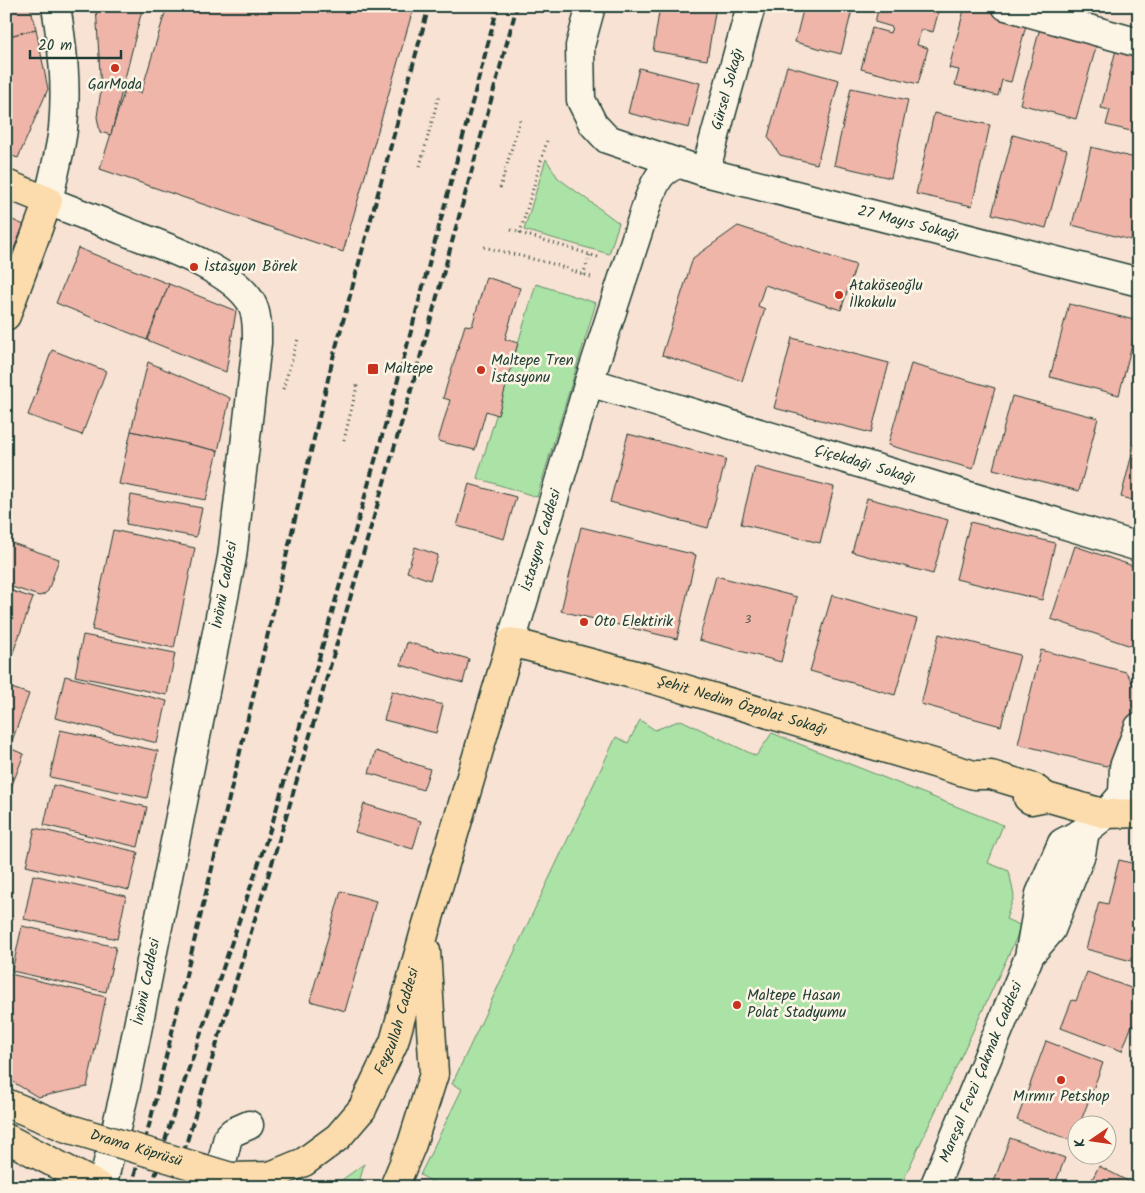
<svg xmlns="http://www.w3.org/2000/svg" width="1145" height="1193" font-family="Kalam,sans-serif">
<style>
.green{fill:#abe2a5;stroke:#65906c}
.building{fill:#efb5a9;stroke:#1f3d34}
.lines{fill:none;stroke-linecap:round;stroke-linejoin:round}
.minor-casing{stroke:#1f3d34;stroke-width:31}
.major-casing{stroke:#1f3d34;stroke-width:31}
.path{stroke:#1f3d34;stroke-width:3;stroke-dasharray:1 4;stroke-linecap:butt}
.minor{stroke:#fcf5e5;stroke-width:28}
.major{stroke:#fcdcac;stroke-width:28}
.rail{stroke:#1f3d34;stroke-width:4;stroke-dasharray:8 4;stroke-linecap:butt}
.major-bridge-casing{stroke:#1f3d34;stroke-width:31;stroke-linecap:butt}
.major-bridge{stroke:#fcdcac;stroke-width:28}
.poi-dot{fill:#c8321e;stroke:#fcf5e5;stroke-width:2}
.labels{text-anchor:middle;dominant-baseline:central;stroke-width:5;stroke-linejoin:round;paint-order:stroke}
.number-label{font-size:12px;fill:#535b51}
.poi-label{font-size:15px;fill:#1f3d34;stroke:#fcf5e5;text-anchor:start}
.street-label{font-size:15px;fill:#1f3d34;stroke:#fcf5e5}
</style>
<rect width="100%" height="100%" fill="#f8e2d3"/>
<filter id="ink" filterUnits="userSpaceOnUse"><feTurbulence type="fractalNoise" baseFrequency=".02" numOctaves="2"/><feDisplacementMap in="SourceGraphic" scale="10" xChannelSelector="R" yChannelSelector="G"/><feConvolveMatrix kernelMatrix="1 2 1 2 8 2 1 2 1" color-interpolation-filters="sRGB"/></filter>
<g filter="url(#ink)">
<g class="green">
<polygon points="546,159 558,178 619,223 609,254 524,230"/>
<polygon points="536,284 596,303 537,497 477,478"/>
<polygon points="640,720 655,730 681,720 756,756 772,733 1003,825 988,863 1009,871 1014,896 1006,919 1022,926 900,1187 438,1187 438,1185 420,1175 462,1089 452,1084 616,737 628,743"/>
<polygon points="364,1164 358,1187 332,1187"/>
</g>
<g class="building">
<polygon points="6,6 30,6 36,29 6,37"/>
<polygon points="96,6 143,6 111,135 100,132 97,117 101,90"/>
<polygon points="167,6 414,6 343,252 100,169 125,89 141,93"/>
<polygon points="660,6 716,7 707,60 653,51"/>
<polygon points="804,6 853,6 841,54 795,42"/>
<polygon points="879,6 940,6 933,32 921,29 917,45 928,48 918,84 861,69 872,28 890,33 892,27 875,22"/>
<polygon points="965,6 984,6 1028,18 1011,82 1002,80 998,96 955,85 959,70 949,68"/>
<polygon points="1041,24 1098,40 1076,119 1020,104"/>
<polygon points="36,29 48,89 18,158 6,154 6,37"/>
<polygon points="1118,42 1139,47 1139,133 1106,125 1110,110 1101,108"/>
<polygon points="787,66 839,80 817,164 780,155 768,137"/>
<polygon points="639,68 700,83 689,128 628,113"/>
<polygon points="851,88 908,100 891,178 834,165"/>
<polygon points="934,113 990,125 972,206 916,194"/>
<polygon points="1013,135 1067,150 1046,228 992,214"/>
<polygon points="1091,147 1139,159 1139,209 1131,240 1072,225"/>
<polygon points="6,217 24,225 6,267"/>
<polygon points="738,226 856,265 841,310 765,285 758,306 765,309 742,381 662,355 693,258"/>
<polygon points="78,248 169,284 147,340 56,303"/>
<polygon points="486,277 520,288 505,339 518,343 498,415 486,411 475,450 438,441 450,400 443,398 465,325 472,326"/>
<polygon points="169,284 236,311 226,372 147,340"/>
<polygon points="1069,304 1138,321 1119,395 1050,377"/>
<polygon points="792,338 889,363 871,433 774,408"/>
<polygon points="52,350 106,371 82,435 28,415"/>
<polygon points="148,362 230,398 218,451 131,431"/>
<polygon points="911,364 995,388 973,469 888,445"/>
<polygon points="1012,396 1098,418 1079,491 993,469"/>
<polygon points="131,431 218,451 206,500 119,484"/>
<polygon points="628,434 726,459 708,528 610,502"/>
<polygon points="1135,442 1139,443 1139,502 1121,497"/>
<polygon points="755,467 834,487 820,543 741,524"/>
<polygon points="469,484 516,497 504,539 457,526"/>
<polygon points="131,495 202,508 196,537 126,524"/>
<polygon points="867,498 948,520 933,574 852,552"/>
<polygon points="970,522 1055,543 1042,600 956,579"/>
<polygon points="581,527 696,555 677,639 561,611"/>
<polygon points="113,530 195,548 174,648 92,630"/>
<polygon points="6,541 59,559 48,591 43,595 39,596 6,585"/>
<polygon points="1075,546 1139,568 1139,634 1134,647 1051,619"/>
<polygon points="415,547 438,555 430,580 407,572"/>
<polygon points="716,576 797,597 781,662 699,640"/>
<polygon points="6,589 33,598 8,666 6,665"/>
<polygon points="832,595 917,619 895,695 810,671"/>
<polygon points="939,634 1020,655 1001,726 921,704"/>
<polygon points="83,635 175,653 167,695 75,676"/>
<polygon points="407,642 469,659 463,683 401,665"/>
<polygon points="1041,650 1126,672 1139,693 1116,761 1106,766 1018,744"/>
<polygon points="65,676 167,701 157,743 55,718"/>
<polygon points="6,686 29,694 12,741 6,739"/>
<polygon points="392,691 443,705 436,733 384,720"/>
<polygon points="60,730 158,751 147,798 50,777"/>
<polygon points="6,747 24,754 9,793 6,792"/>
<polygon points="376,751 430,769 423,790 369,773"/>
<polygon points="53,785 147,807 138,847 44,825"/>
<polygon points="364,804 421,821 413,849 355,832"/>
<polygon points="35,828 138,852 129,890 26,866"/>
<polygon points="1119,860 1139,865 1139,963 1086,949 1099,902 1108,904"/>
<polygon points="33,875 126,896 117,939 24,919"/>
<polygon points="341,891 376,901 345,1011 310,1001"/>
<polygon points="22,926 116,947 106,992 12,971"/>
<polygon points="1087,972 1139,991 1139,1019 1136,1027 1132,1025 1122,1051 1061,1028 1072,1000 1076,1001"/>
<polygon points="6,973 106,997 87,1087 38,1097 6,1078"/>
<polygon points="1046,1041 1103,1063 1079,1126 1078,1126 1073,1141 1017,1120"/>
<polygon points="1010,1138 1065,1158 1054,1187 992,1187"/>
<polygon points="1099,1166 1139,1187 1088,1187"/>
</g>
<g class="lines">
<g class="minor-casing">
<g id="minor">
<path d="M 56,6 C 63,50 67,85 63,129 C 60,153 53,178 48,201 C 74,211 100,221 127,232 C 163,246 230,268 251,302 C 258,314 257,330 257,343 L 232,557 L 125,1091 L 102,1187"/>
<path id="s1" d="M 591,6 L 580,46 L 581,100 L 593,124 L 607,139 L 705,172 L 1139,282"/>
<polyline points="1006,6 1139,43"/>
<path id="s2" d="M 705,172 L 751,6"/>
<path id="s3" d="M 589,382 L 1139,547"/>
<path id="s4" d="M 511,642 L 589,382 L 648,201 C 655,183 659,170 679,164"/>
<polyline points="1123,794 1124,767 1139,727"/>
<polyline points="1034,950 1051,930 1081,854 1085,831"/>
<polyline points="216,1187 228,1137 233,1132 249,1125"/>
<path id="s5" d="M 934,1187 L 1029,957 L 1040,894 L 1062,843 L 1085,831 L 1106,814 L 1123,794 L 1139,785"/>
</g>
</g>
<g class="major-casing">
<g id="major">
<polyline points="6,184 48,201 6,316"/>
<polyline points="1028,798 1031,800 1046,797 1106,814 1139,813"/>
<polyline points="6,1103 67,1128"/>
<path id="s6" d="M 362,1109 L 394,1042 L 425,931 L 511,642 L 655,680 L 974,775 L 991,775 L 1034,788 L 1046,797"/>
<polyline points="6,1138 100,1187"/>
<polyline points="394,1187 412,1144 434,1074 426,951"/>
</g>
</g>
<g class="path">
<polyline points="420,166 439,95"/>
<polyline points="500,188 520,120"/>
<polyline points="511,230 598,257"/>
<polyline points="520,233 547,141"/>
<polyline points="484,247 553,264 594,278"/>
<polyline points="583,275 590,255"/>
<polyline points="283,389 298,339"/>
<polyline points="344,440 358,382"/>
</g>
<use href="#minor" class="minor"/>
<use href="#major" class="major"/>
<g class="rail">
<polyline points="131,1187 150,1122 227,807 333,358 429,6"/>
<polyline points="152,1187 169,1127 273,821 399,376 498,6"/>
<polyline points="173,1187 284,824 414,380 517,6"/>
</g>
<g class="major-bridge-casing">
<g id="major-bridge">
<path id="s7" d="M 67,1128 L 231,1177 L 270,1176 L 304,1162 L 338,1137 L 362,1109"/>
</g>
</g>
<use href="#major-bridge" class="major-bridge"/>
</g>
</g>
<g class="poi-dot">
<circle cx="115" cy="68" r="5"/>
<circle cx="194" cy="267" r="5"/>
<circle cx="839" cy="295" r="5"/>
<rect x="367" y="363" width="12" height="12" rx="2.5"/>
<circle cx="481" cy="370" r="5"/>
<circle cx="584" cy="622" r="5"/>
<circle cx="737" cy="1005" r="5"/>
<circle cx="1061" cy="1080" r="5"/>
</g>
<g class="labels">
<g class="number-label">
<text x="748" y="619">3</text>
</g>
<g class="poi-label">
<text x="115" y="85" text-anchor="middle">GarModa</text>
<text x="204" y="267">İstasyon Börek</text>
<text x="849" y="286">Ataköseoğlu<tspan x="849" dy="17">İlkokulu</tspan></text>
<text x="491" y="361">Maltepe Tren<tspan x="491" dy="17">İstasyonu</tspan></text>
<text x="384" y="369">Maltepe</text>
<text x="594" y="622">Oto Elektirik</text>
<text x="747" y="996">Maltepe Hasan<tspan x="747" dy="17">Polat Stadyumu</tspan></text>
<text x="1061" y="1097" text-anchor="middle">Mırmır Petshop</text>
</g>
<g class="street-label">
<text stroke="none"><textPath href="#s2" startOffset="86">Gürsel Sokağı</textPath></text>
<text stroke="none"><textPath href="#s1" startOffset="456">27 Mayıs Sokağı</textPath></text>
<text stroke="none"><textPath href="#s3" startOffset="288">Çiçekdağı Sokağı</textPath></text>
<text stroke="none"><textPath href="#s4" startOffset="106">İstasyon Caddesi</textPath></text>
<text transform="translate(225 585) rotate(-80)">İnönü Caddesi</text>
<text stroke="none"><textPath href="#s6" startOffset="731">Şehit Nedim Özpolat Sokağı</textPath></text>
<text transform="translate(147 982) rotate(-79)">İnönü Caddesi</text>
<text stroke="none"><textPath href="#s6" startOffset="95">Feyzullah Caddesi</textPath></text>
<text stroke="none"><textPath href="#s5" startOffset="124">Mareşal Fevzi Çakmak Caddesi</textPath></text>
<text stroke="none"><textPath href="#s7" startOffset="72">Drama Köprüsü</textPath></text>
</g>
</g>
<rect width="1145" height="1193" fill="none" stroke="#fcf5e5" stroke-width="25"/>
<rect x="12" y="12" width="1120" height="1168" fill="none" stroke="#1f3d34" stroke-width="2" filter="url(#ink)"/>
<g transform="translate(1092 1140) rotate(257)"><circle r="24" fill="#fcf5e5" stroke="#a4ab9e"/>
<path d="M0-4L9 19L0 12L-9 19Z" fill="#c8321e"/>
<text y="-8" font-size="14" font-weight="bold" text-anchor="middle" fill="#1f3d34">K</text>
</g>
<path d="M30 50v8h91v-8" fill="none" stroke="#1f3d34" stroke-width="2.5"/>
<text x="38" y="50" font-size="15" fill="#1f3d34" stroke="#fcf5e5" stroke-width="4" paint-order="stroke">20 m</text>
</svg>
